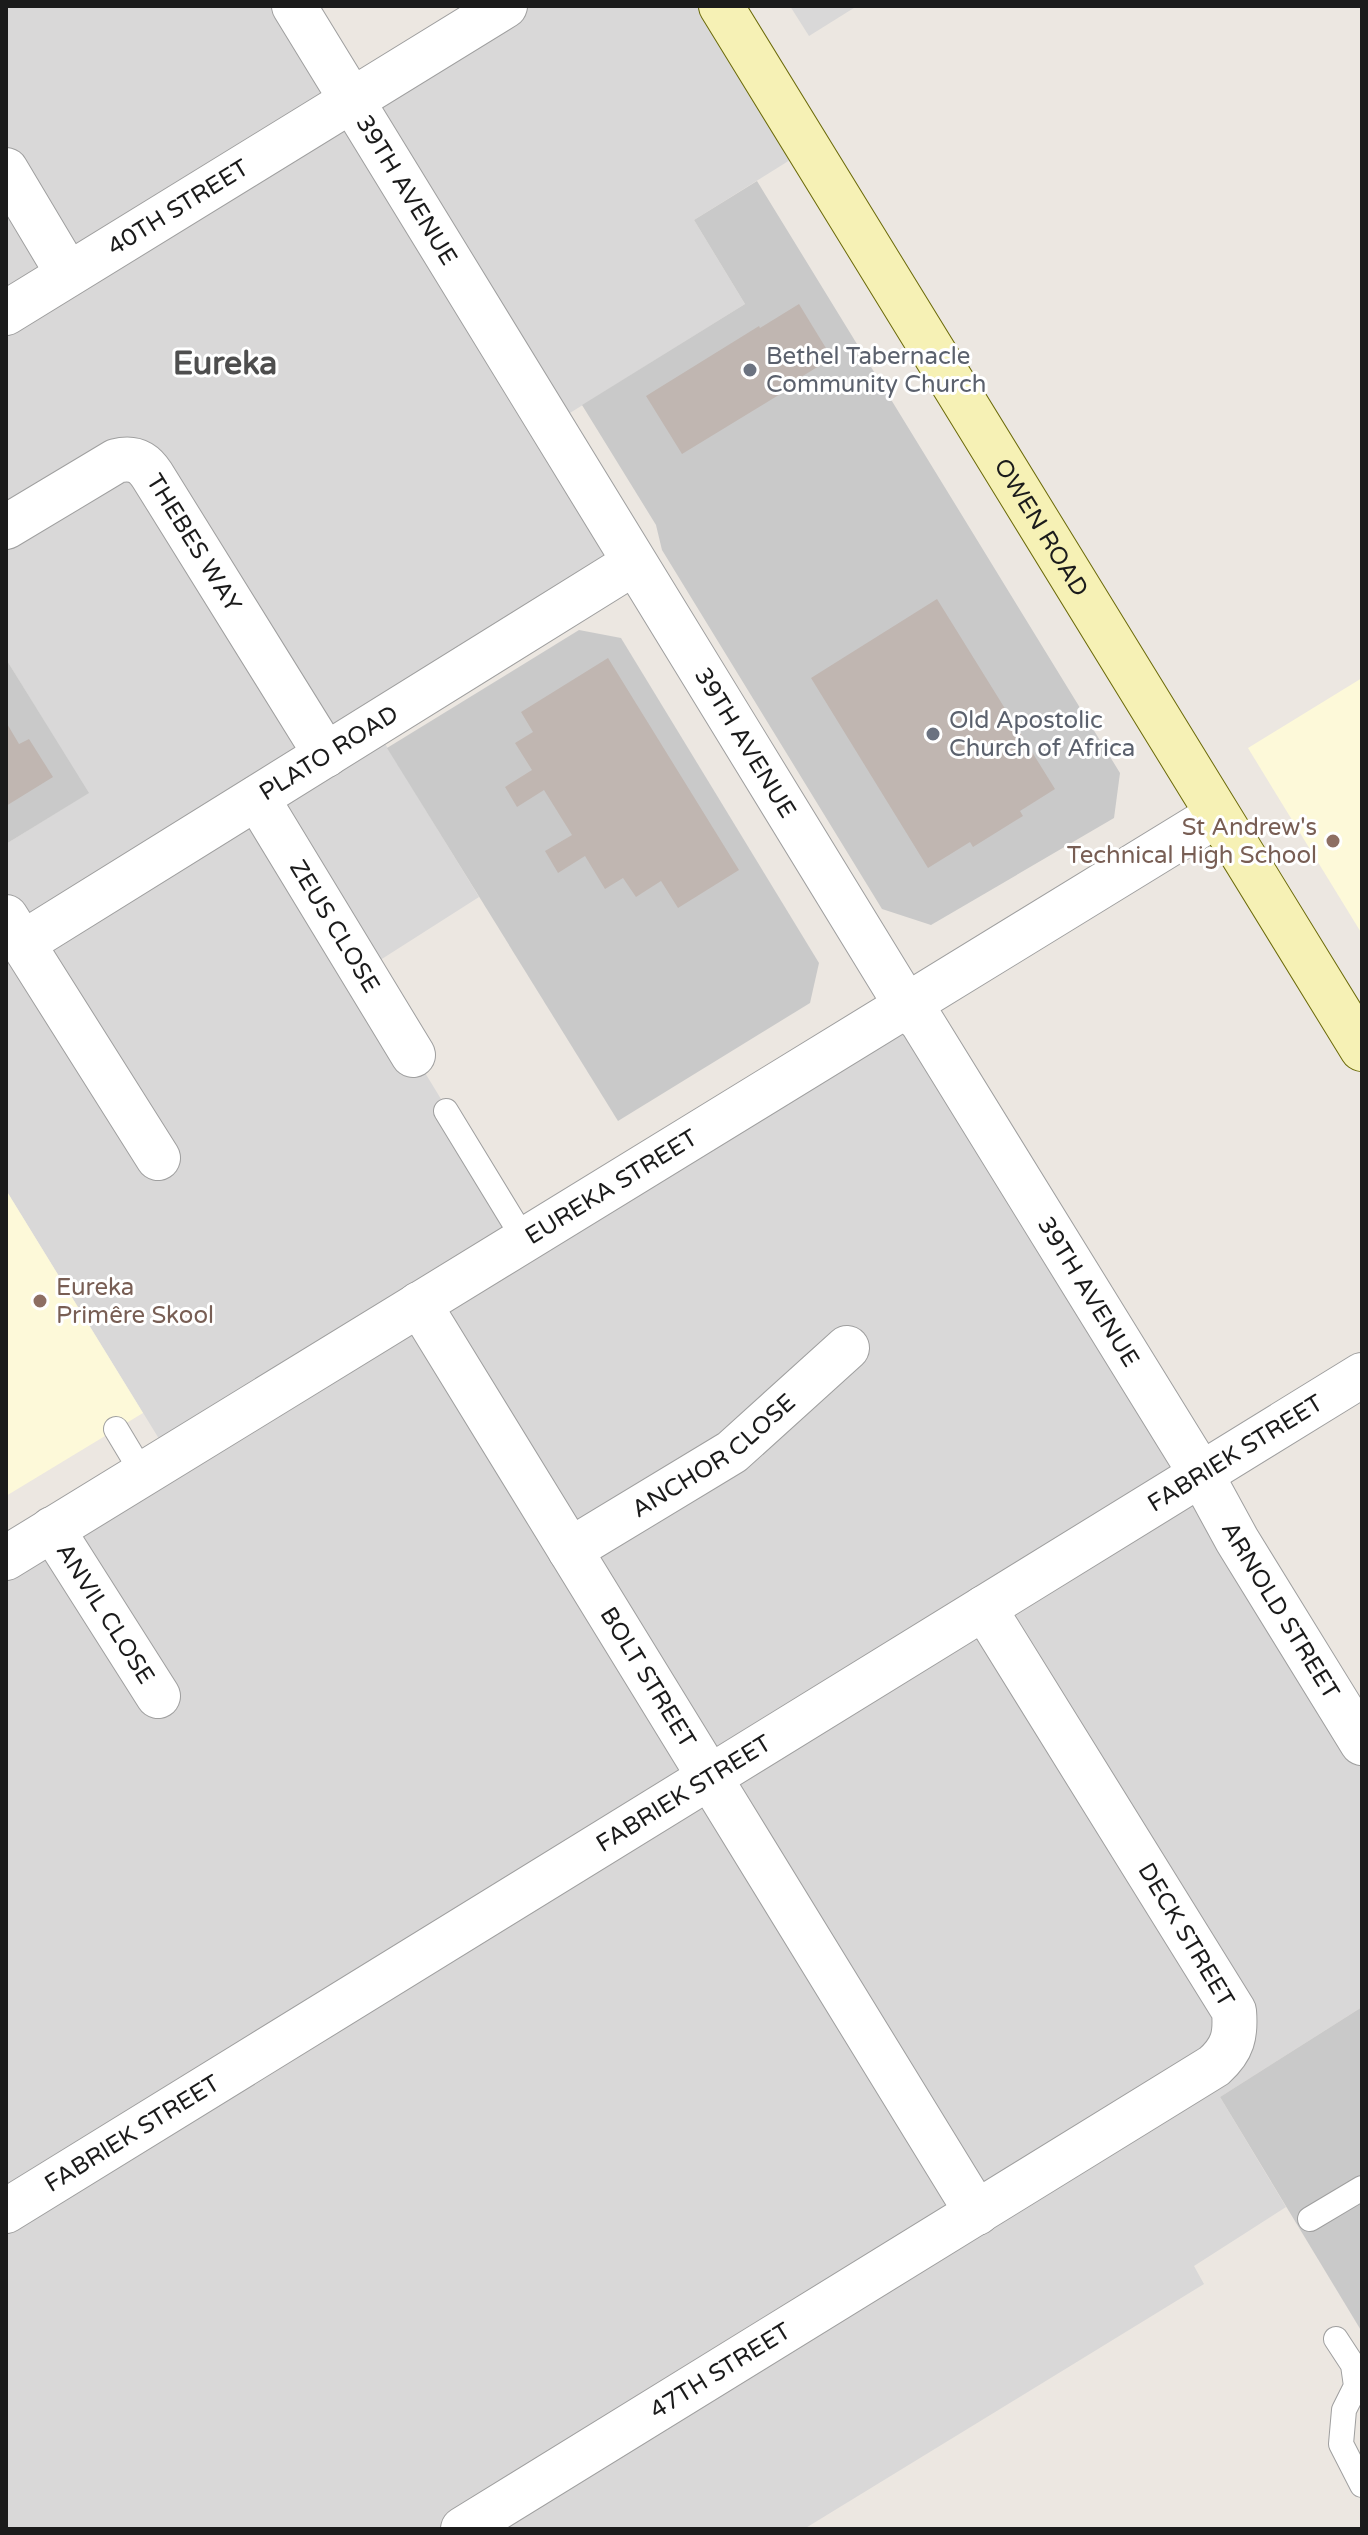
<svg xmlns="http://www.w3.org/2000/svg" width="1368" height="2535" font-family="'Varela Round',sans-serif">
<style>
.residential{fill:#d9d8d8}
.education{fill:#fdf9d9}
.religious{fill:#c9c9c9}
.building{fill:#c0b6b1}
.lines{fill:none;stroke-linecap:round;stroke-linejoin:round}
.lane-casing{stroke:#9f9f9f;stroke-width:26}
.street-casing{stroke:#9f9f9f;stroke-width:46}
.secondary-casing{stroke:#6b6a09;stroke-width:46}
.lane{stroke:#fff;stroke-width:24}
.street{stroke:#fff;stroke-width:44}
.secondary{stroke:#f6f1b5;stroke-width:44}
.worship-dot{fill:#6b7280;stroke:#fff;stroke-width:3}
.education-dot{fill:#8d6e63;stroke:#fff;stroke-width:3}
.labels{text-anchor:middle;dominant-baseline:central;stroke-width:6;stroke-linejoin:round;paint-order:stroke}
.street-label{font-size:24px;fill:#1b1b1b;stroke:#fff}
.worship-label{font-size:24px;fill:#5b616d;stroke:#fff;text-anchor:start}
.education-label{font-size:24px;fill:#785e54;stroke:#fff;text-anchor:end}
.district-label{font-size:32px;font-weight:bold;fill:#4e4e4e;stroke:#fff}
</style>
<rect width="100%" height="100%" fill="#ece7e1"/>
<g class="residential">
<polygon points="6,6 291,6 351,104 510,6 718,6 806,150 694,220 745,304 549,426 632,562 373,724 479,897 363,971 525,1237 902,1005 1362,1748 1362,2007 1220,2097 1286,2207 1194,2266 1204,2284 804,2529 6,2529 6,1555 169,1455 6,1190 6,844 88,793 6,659"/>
<polygon points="790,6 857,6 809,36"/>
</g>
<g class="education">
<polygon points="1362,678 1362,934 1248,748"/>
<polygon points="6,1190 143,1413 6,1496"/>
</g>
<g class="religious">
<polygon points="757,181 1120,773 1114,818 931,925 882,909 662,550 656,525 582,405 745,304 694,220"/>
<polygon points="579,630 621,638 819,963 810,1003 618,1121 387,748"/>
<polygon points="6,659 89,793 6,844"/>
<polygon points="1362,2007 1362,2332 1220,2097"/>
</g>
<g class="building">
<polygon points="799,304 832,358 793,382 795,385 682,454 646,396 759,326 760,328"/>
<polygon points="937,599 1055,789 1020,811 1023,816 973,847 970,842 928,868 811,678"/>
<polygon points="608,658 739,870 678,908 661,881 636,897 623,878 605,889 585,856 558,873 545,851 572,835 544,790 517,807 505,787 532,770 515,743 533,732 521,712"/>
<polygon points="6,722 19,744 29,739 53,777 6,806"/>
</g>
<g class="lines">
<g class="lane-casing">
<g id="lane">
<polyline points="446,1111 524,1239"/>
<polyline points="116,1429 143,1474"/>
<polyline points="1310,2219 1362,2188"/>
<polyline points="1336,2339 1353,2365 1356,2386 1344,2410 1341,2444 1362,2485"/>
</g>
</g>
<g class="street-casing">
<g id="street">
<path id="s1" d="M 294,6 L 906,1005 L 922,1022 L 1201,1474 L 1237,1540 L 1362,1743"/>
<polyline points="6,170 68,274"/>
<path id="s2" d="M 6,313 L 505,6"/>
<path id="s3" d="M 6,527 L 116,461 C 132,457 143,461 152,475 L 326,755"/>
<path id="s4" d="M 257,798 L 413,1055"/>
<polyline points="6,917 158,1158"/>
<path id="s5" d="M 23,943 L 634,563"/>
<path id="s6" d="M 419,1304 L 977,2213"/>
<path id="s7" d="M 52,1529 L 158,1696"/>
<path id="s8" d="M 570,1550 L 732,1452 L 847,1348"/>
<path id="s9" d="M 6,1558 L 1217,815"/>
<path id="s10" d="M 6,2211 L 1362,1375"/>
<path id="s11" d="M 463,2529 L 1214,2066 C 1233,2049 1236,2035 1234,2011 L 984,1608"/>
</g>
</g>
<g class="secondary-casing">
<g id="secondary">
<path id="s12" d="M 721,6 L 1362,1049"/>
</g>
</g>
<use href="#lane" class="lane"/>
<use href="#street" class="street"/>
<use href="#secondary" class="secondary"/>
</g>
<g class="worship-dot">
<circle cx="750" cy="370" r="8"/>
<circle cx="933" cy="734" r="8"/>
</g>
<g class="education-dot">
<circle cx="1333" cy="841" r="8"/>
<circle cx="40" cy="1301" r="8"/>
</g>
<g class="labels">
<g class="street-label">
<text stroke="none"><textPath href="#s1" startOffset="216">39TH AVENUE</textPath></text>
<text stroke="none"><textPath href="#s2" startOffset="202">40TH STREET</textPath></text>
<text stroke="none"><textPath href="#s12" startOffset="612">OWEN ROAD</textPath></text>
<text stroke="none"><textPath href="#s3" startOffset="250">THEBES WAY</textPath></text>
<text stroke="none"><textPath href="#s1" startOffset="864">39TH AVENUE</textPath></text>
<text stroke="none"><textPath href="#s5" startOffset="360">PLATO ROAD</textPath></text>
<text stroke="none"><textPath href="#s4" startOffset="150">ZEUS CLOSE</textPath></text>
<text stroke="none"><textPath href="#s9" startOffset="710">EUREKA STREET</textPath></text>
<text stroke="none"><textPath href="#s1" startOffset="1512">39TH AVENUE</textPath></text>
<text stroke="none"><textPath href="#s10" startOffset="1444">FABRIEK STREET</textPath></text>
<text stroke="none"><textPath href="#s8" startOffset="172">ANCHOR CLOSE</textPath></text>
<text stroke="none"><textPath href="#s1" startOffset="1884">ARNOLD STREET</textPath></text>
<text stroke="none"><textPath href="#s7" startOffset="100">ANVIL CLOSE</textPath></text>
<text stroke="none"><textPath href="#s6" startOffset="438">BOLT STREET</textPath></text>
<text stroke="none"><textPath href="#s10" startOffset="796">FABRIEK STREET</textPath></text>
<text transform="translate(1186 1935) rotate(59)">DECK STREET</text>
<text stroke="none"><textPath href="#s10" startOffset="148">FABRIEK STREET</textPath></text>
<text stroke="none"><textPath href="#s11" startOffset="302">47TH STREET</textPath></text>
</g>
<g class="worship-label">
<text x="766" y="356">Bethel Tabernacle<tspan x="766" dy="28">Community Church</tspan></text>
<text x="949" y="720">Old Apostolic<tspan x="949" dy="28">Church of Africa</tspan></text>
</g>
<g class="education-label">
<text x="1317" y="827">St Andrew's<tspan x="1317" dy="28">Technical High School</tspan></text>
<text x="56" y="1287" text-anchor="start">Eureka<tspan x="56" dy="28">Primêre Skool</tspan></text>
</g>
<g class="district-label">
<text x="225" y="364">Eureka</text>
</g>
</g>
<rect width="1368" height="2535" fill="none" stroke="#1b1b1b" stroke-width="16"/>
</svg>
